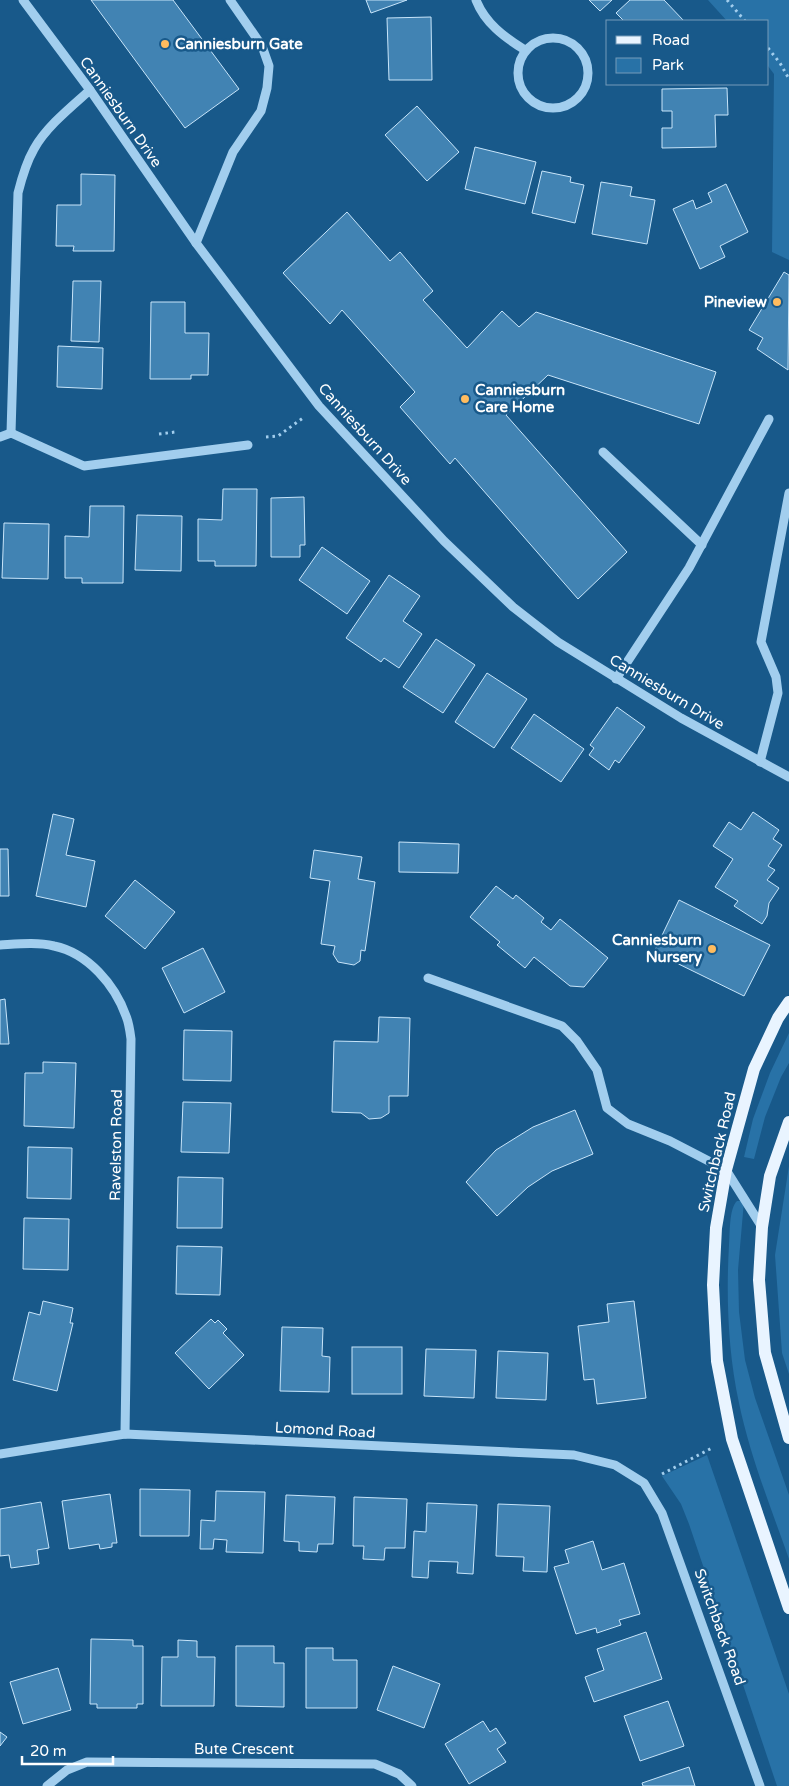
<svg xmlns="http://www.w3.org/2000/svg" width="789" height="1786" font-family="'Varela Round',sans-serif">
<style>
.green{fill:#2872a7}
.building{fill:#4183b3;stroke:#c8e5fa}
.lines{fill:none;stroke-linecap:round;stroke-linejoin:round}
.path{stroke:#a2ceee;stroke-width:3;stroke-dasharray:2.5 4;stroke-linecap:butt}
.minor{stroke:#a2ceee;stroke-width:9}
.major{stroke:#e9f4ff;stroke-width:12}
.poi-dot{fill:#ffbc5f;stroke:#18598a;stroke-width:2}
.labels{text-anchor:middle;dominant-baseline:central;stroke-width:5;stroke-linejoin:round;paint-order:stroke}
.poi-label{font-size:15px;font-weight:bold;fill:#fff;stroke:#18598a;text-anchor:start}
.street-label{font-size:15px;fill:#fff;stroke:#18598a}
</style>
<rect width="100%" height="100%" fill="#18598a"/>
<g class="green">
<polygon points="708,0 789,0 789,260 772,252 774,74 768,66 768,21 727,21"/>
<polygon points="789,1033 789,1063 781,1077 765,1117 754,1159 744,1157 753,1119 770,1073"/>
<polygon points="789,1166 789,1374 782,1353 775,1255"/>
<path d="M 737,1201 L 744,1201 L 738,1270 L 739,1312 L 745,1360 L 755,1398 L 789,1495 L 789,1559 C 771,1508 750,1456 739,1403 C 728,1352 726,1297 729,1245 C 730,1234 729,1208 737,1201 Z"/>
<polygon points="707,1455 789,1694 789,1786 777,1786 689,1524 681,1504 662,1476"/>
</g>
<g class="building">
<polygon points="91,0 173,0 239,89 185,128"/>
<polygon points="366,0 407,0 371,13"/>
<polygon points="589,0 612,0 600,11"/>
<polygon points="630,0 664,0 684,21 624,21 616,13"/>
<polygon points="431,17 432,80 389,80 387,18"/>
<polygon points="727,88 728,115 715,115 716,147 662,148 662,128 672,128 672,111 662,111 662,89"/>
<polygon points="417,106 459,152 427,181 385,135"/>
<polygon points="475,147 536,162 525,204 465,189"/>
<polygon points="542,171 571,177 570,182 584,185 575,223 532,213"/>
<polygon points="81,174 115,175 114,251 73,251 74,246 56,246 57,205 81,205"/>
<polygon points="601,182 632,187 630,196 655,200 647,244 592,234"/>
<polygon points="726,184 748,232 720,246 725,257 700,269 673,209 693,200 696,209 712,202 708,193"/>
<polygon points="347,212 390,261 400,252 433,291 423,300 467,348 502,311 519,327 536,312 716,372 699,424 548,375 506,415 627,552 578,599 455,458 450,464 400,407 415,392 342,310 330,324 283,273"/>
<polygon points="784,272 789,275 788,370 757,349 763,338 749,330"/>
<polygon points="73,281 101,281 99,342 71,341"/>
<polygon points="151,302 185,302 185,333 209,333 208,375 191,375 191,379 150,379"/>
<polygon points="58,346 103,348 102,389 57,387"/>
<polygon points="223,489 257,489 256,566 215,566 215,561 198,561 198,519 222,520"/>
<polygon points="304,497 305,545 300,545 300,557 271,557 271,498"/>
<polygon points="90,506 124,506 123,583 82,583 82,578 65,578 65,536 89,537"/>
<polygon points="137,515 182,516 181,571 135,570"/>
<polygon points="4,523 49,524 48,579 2,578"/>
<polygon points="322,547 370,581 347,614 299,580"/>
<polygon points="389,575 420,596 403,621 422,634 399,668 384,658 381,662 346,638"/>
<polygon points="436,639 475,665 443,713 403,687"/>
<polygon points="487,673 527,699 494,748 455,722"/>
<polygon points="617,707 645,727 619,763 615,760 609,770 589,755 594,748 590,745"/>
<polygon points="534,714 584,749 561,782 511,748"/>
<polygon points="753,812 779,830 773,839 782,845 768,866 775,870 767,880 779,888 769,903 767,916 762,924 734,906 738,901 715,887 733,859 713,846 729,822 741,830"/>
<polygon points="53,814 74,819 66,855 95,861 86,907 36,896"/>
<polygon points="399,842 459,844 458,873 399,872"/>
<polygon points="0,849 8,849 9,896 0,896"/>
<polygon points="314,850 362,857 358,879 375,882 365,951 361,950 360,961 354,965 338,962 333,954 335,946 321,944 330,881 310,878"/>
<polygon points="135,880 175,912 145,949 105,916"/>
<polygon points="496,886 513,899 516,895 544,918 541,922 551,930 560,919 608,958 584,987 570,986 534,957 525,968 497,945 500,942 470,917"/>
<polygon points="679,900 770,945 744,996 654,952"/>
<polygon points="203,948 225,992 184,1013 162,968"/>
<polygon points="5,999 9,1044 0,1044 0,1000"/>
<polygon points="379,1017 410,1018 408,1096 389,1096 389,1113 381,1118 369,1119 361,1113 332,1112 334,1041 378,1042"/>
<polygon points="184,1030 232,1031 231,1081 183,1080"/>
<polygon points="43,1062 76,1063 74,1128 24,1126 25,1073 43,1073"/>
<polygon points="183,1102 231,1103 229,1153 181,1152"/>
<polygon points="575,1110 593,1154 552,1171 528,1187 497,1216 466,1182 496,1150 533,1127"/>
<polygon points="28,1147 72,1148 71,1199 27,1198"/>
<polygon points="178,1177 223,1178 222,1228 177,1228"/>
<polygon points="24,1218 69,1219 68,1270 23,1269"/>
<polygon points="177,1246 222,1247 220,1295 176,1294"/>
<polygon points="43,1301 73,1308 70,1323 73,1323 57,1391 13,1380 29,1312 40,1315"/>
<polygon points="634,1301 646,1398 597,1404 594,1379 584,1380 578,1326 609,1322 607,1304"/>
<polygon points="211,1319 215,1323 218,1320 227,1329 223,1333 244,1355 209,1389 175,1353"/>
<polygon points="282,1327 323,1328 322,1356 330,1357 329,1392 280,1391"/>
<rect x="352" y="1347" width="50" height="47"/>
<polygon points="426,1349 476,1350 474,1398 424,1396"/>
<polygon points="498,1351 548,1353 546,1400 496,1398"/>
<polygon points="140,1489 190,1490 189,1536 140,1536"/>
<polygon points="216,1491 265,1492 263,1553 226,1552 227,1540 214,1539 213,1549 200,1549 201,1520 215,1521"/>
<polygon points="110,1494 117,1543 112,1543 112,1547 100,1549 99,1544 69,1549 62,1501"/>
<polygon points="286,1495 335,1497 333,1544 318,1544 317,1552 299,1551 299,1542 284,1541"/>
<polygon points="354,1497 407,1499 405,1548 385,1548 384,1560 363,1559 364,1546 353,1546"/>
<polygon points="41,1502 49,1548 37,1550 39,1564 11,1568 9,1555 0,1556 0,1509"/>
<polygon points="427,1503 477,1505 473,1574 457,1573 458,1562 429,1561 428,1578 412,1577 414,1531 426,1532"/>
<polygon points="498,1504 550,1506 547,1572 523,1571 524,1557 496,1556"/>
<polygon points="593,1541 602,1570 624,1563 640,1614 619,1620 621,1625 597,1633 596,1628 576,1634 554,1567 569,1563 565,1550"/>
<polygon points="646,1632 662,1679 594,1702 585,1677 604,1670 597,1649"/>
<polygon points="91,1639 133,1640 133,1646 143,1646 143,1704 137,1704 137,1708 97,1708 97,1704 90,1704"/>
<polygon points="178,1640 197,1641 197,1657 215,1657 214,1706 161,1706 162,1657 178,1657"/>
<polygon points="236,1646 274,1646 274,1663 284,1663 284,1707 236,1706"/>
<polygon points="306,1648 333,1648 333,1660 357,1660 357,1708 306,1708"/>
<polygon points="393,1666 440,1684 424,1728 377,1710"/>
<polygon points="58,1668 71,1710 23,1724 10,1682"/>
<polygon points="668,1701 684,1746 640,1761 624,1716"/>
<polygon points="483,1721 490,1732 496,1728 506,1743 497,1749 506,1762 469,1784 445,1744"/>
<polygon points="0,1732 7,1737 0,1746"/>
<polygon points="689,1767 695,1786 643,1786 642,1783"/>
</g>
<g class="lines">
<g class="path">
<polyline points="727,0 745,21"/>
<polyline points="768,48 780,63 789,79"/>
<polyline points="159,434 175,432"/>
<polyline points="266,437 278,436 303,418"/>
<polyline points="662,1474 712,1448"/>
</g>
<g class="minor">
<polyline points="23,0 90,90 196,243 319,406 444,541 513,607 558,642 681,718 789,777"/>
<path d="M 476,0 C 485,23 504,37 525,50"/>
<circle cx="553" cy="73" r="35"/>
<polyline points="196,243 233,152 261,111 267,88 269,66 262,46 230,0"/>
<path d="M 11,433 L 18,193 C 22,177 26,163 34,149 C 46,127 71,107 90,90"/>
<polyline points="0,437 11,433 84,466 248,445"/>
<polyline points="603,452 702,545"/>
<polyline points="616,679 689,568 769,419"/>
<polyline points="760,762 778,693 776,677 761,642 789,493"/>
<path d="M 0,945 C 18,944 37,942 54,946 C 88,953 115,985 126,1016 C 129,1023 130,1031 131,1039 L 125,1434"/>
<polyline points="428,978 562,1026 577,1041 597,1070 607,1108 628,1124 670,1141 726,1170 762,1227"/>
<polyline points="0,1454 125,1434 574,1455 615,1465 644,1483 662,1513 760,1786"/>
<polyline points="47,1786 67,1770 87,1762 375,1764 399,1774 412,1786"/>
</g>
<g class="major">
<polyline points="789,1002 778,1018 754,1069 726,1170 716,1228 713,1285 717,1361 732,1439 789,1608"/>
<polyline points="789,1122 770,1176 762,1227 759,1280 765,1353 789,1438"/>
</g>
</g>
<g class="poi-dot">
<circle cx="165" cy="44" r="5"/>
<circle cx="777" cy="302" r="5"/>
<circle cx="465" cy="399" r="5"/>
<circle cx="712" cy="949" r="5"/>
</g>
<g class="labels">
<g class="poi-label">
<text x="175" y="44">Canniesburn Gate</text>
<text x="767" y="302" text-anchor="end">Pineview</text>
<text x="475" y="390">Canniesburn<tspan x="475" dy="17">Care Home</tspan></text>
<text x="702" y="940" text-anchor="end">Canniesburn<tspan x="702" dy="17">Nursery</tspan></text>
</g>
<g class="street-label">
<text transform="translate(121 112) rotate(55)">Canniesburn Drive</text>
<text transform="translate(365 434) rotate(48)">Canniesburn Drive</text>
<text transform="translate(667 692) rotate(31)">Canniesburn Drive</text>
<text transform="translate(116 1145) rotate(-89)">Ravelston Road</text>
<text transform="translate(717 1152) rotate(-77)">Switchback Road</text>
<text transform="translate(325 1430) rotate(3)">Lomond Road</text>
<text transform="translate(720 1627) rotate(70)">Switchback Road</text>
<text x="244" y="1749">Bute Crescent</text>
</g>
</g>
<rect x="606" y="20" width="162" height="65" fill="#18598a" stroke="#749bb9"/>
<rect x="616" y="36" width="25" height="8" fill="#e9f4ff" stroke="#749bb9"/>
<text x="652" y="45" font-size="15" fill="#ffffff">Road</text>
<rect x="616" y="58" width="25" height="15" fill="#2872a7" stroke="#749bb9"/>
<text x="652" y="70" font-size="15" fill="#ffffff">Park</text>
<path d="M22 1756v8h91v-8" fill="none" stroke="#ffffff" stroke-width="2.5"/>
<text x="30" y="1756" font-size="15" fill="#ffffff" stroke="#18598a" stroke-width="4" paint-order="stroke">20 m</text>
</svg>
